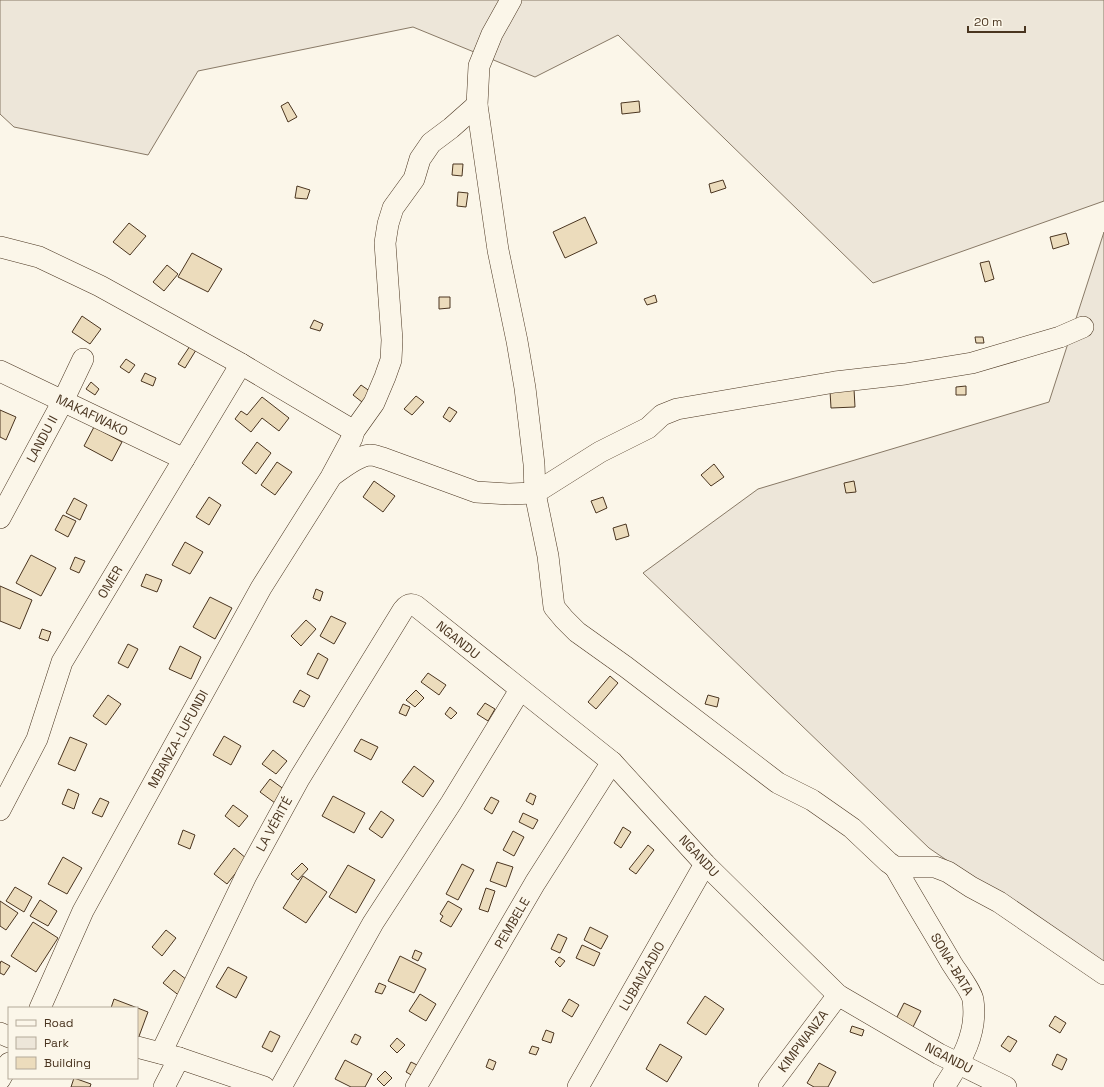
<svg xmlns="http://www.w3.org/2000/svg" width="1104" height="1087" font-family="'Space Grotesk',sans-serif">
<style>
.green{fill:#ede6d9;stroke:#887966}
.building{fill:#ecdcbc;stroke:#4a3520}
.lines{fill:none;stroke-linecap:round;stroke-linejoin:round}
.minor-casing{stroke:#4a3520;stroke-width:22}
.minor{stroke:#fbf6e9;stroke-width:21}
.labels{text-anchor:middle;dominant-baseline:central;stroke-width:3;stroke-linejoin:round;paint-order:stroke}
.street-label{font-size:13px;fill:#4a3520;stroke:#fbf6e9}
</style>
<rect width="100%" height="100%" fill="#fbf6e9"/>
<g class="green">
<polygon points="0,0 1104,0 1104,201 873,283 618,35 535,77 413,27 198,71 148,155 14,127 0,114"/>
<polygon points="1104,232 1104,969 929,848 643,573 758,489 1049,402"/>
</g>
<g class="building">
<polygon points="639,101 640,112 622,114 621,103"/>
<polygon points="288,102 297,117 288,122 281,106"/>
<polygon points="453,164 463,164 462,176 452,175"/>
<polygon points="723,180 726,188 711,193 709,184"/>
<polygon points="297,186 310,190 307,199 295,198"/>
<polygon points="458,192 468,193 466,207 457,206"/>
<polygon points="585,217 597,243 565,258 553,232"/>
<polygon points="129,223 146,236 130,255 113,242"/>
<polygon points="1066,233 1069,244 1053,249 1050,237"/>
<polygon points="192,253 222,269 208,292 178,277"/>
<polygon points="989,261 994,279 985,282 980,263"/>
<polygon points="167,265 178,274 164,291 153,282"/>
<polygon points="655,295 657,302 647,305 644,299"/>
<polygon points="439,297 450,297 450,308 439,309"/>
<polygon points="82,316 101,329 90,344 72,332"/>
<polygon points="314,320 323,324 320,331 310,328"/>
<polygon points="975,337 983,337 984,343 976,343"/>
<polygon points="190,346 196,350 185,368 178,364"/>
<polygon points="126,359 135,365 129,373 120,367"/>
<polygon points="145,373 156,378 153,386 141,381"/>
<polygon points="91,382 99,389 95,395 86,389"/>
<polygon points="361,385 371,392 362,402 353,395"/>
<polygon points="966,386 966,395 956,395 956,387"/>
<polygon points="854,389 855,407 831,408 830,391"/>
<polygon points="416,396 424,402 412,415 404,409"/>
<polygon points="262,397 289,418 279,431 262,418 251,432 235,419 241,411 247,415"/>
<polygon points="449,407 457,412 450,422 443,417"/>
<polygon points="0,410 16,417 6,440 0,437"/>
<polygon points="94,427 122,442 112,461 84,446"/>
<polygon points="257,442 271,453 256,474 242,463"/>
<polygon points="277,462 292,472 275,495 261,485"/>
<polygon points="714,464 724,477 711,486 701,475"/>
<polygon points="374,481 395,496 383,512 363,497"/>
<polygon points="854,481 856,492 846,493 844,483"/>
<polygon points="209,497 221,505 209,525 196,517"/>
<polygon points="603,497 607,508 596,513 591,501"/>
<polygon points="74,498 87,505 80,520 66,513"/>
<polygon points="63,515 76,521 68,537 55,530"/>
<polygon points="626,524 629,536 616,540 613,528"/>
<polygon points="185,542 203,552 190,574 172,565"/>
<polygon points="31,555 56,568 41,596 16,583"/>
<polygon points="75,557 85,561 79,573 70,569"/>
<polygon points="146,574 162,580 157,592 141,586"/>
<polygon points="0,586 32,600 20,629 0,621"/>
<polygon points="316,589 323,592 320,601 313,598"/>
<polygon points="210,597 232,608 215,639 193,627"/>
<polygon points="331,616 346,623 334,644 320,636"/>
<polygon points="306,620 316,629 301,646 291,636"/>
<polygon points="42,629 51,632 48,641 39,638"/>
<polygon points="128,644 138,649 128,668 118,663"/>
<polygon points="180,646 201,657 191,679 169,669"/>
<polygon points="318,653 328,659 318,679 307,674"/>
<polygon points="428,673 446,685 439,695 421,682"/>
<polygon points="610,676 618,683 596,709 588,702"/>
<polygon points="300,690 310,696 304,707 293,702"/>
<polygon points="416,690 424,698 415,707 406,700"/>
<polygon points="108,695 121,704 106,725 93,716"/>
<polygon points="708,695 719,698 717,707 705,704"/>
<polygon points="485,703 495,709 488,721 477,714"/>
<polygon points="403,704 410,707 406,716 399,713"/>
<polygon points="450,707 457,713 451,719 445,714"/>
<polygon points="224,736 241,746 231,765 213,755"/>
<polygon points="70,737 87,744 75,771 58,764"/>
<polygon points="361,739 378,747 371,760 354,751"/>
<polygon points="273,750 287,761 276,774 262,764"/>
<polygon points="414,766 434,781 423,797 402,782"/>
<polygon points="270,779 285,790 275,803 260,792"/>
<polygon points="68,789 79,794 74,809 62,804"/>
<polygon points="530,793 536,796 533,805 526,801"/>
<polygon points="333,796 365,813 354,833 322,816"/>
<polygon points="491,797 499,801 492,814 484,809"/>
<polygon points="100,798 109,802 102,817 92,813"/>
<polygon points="233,805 248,816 239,827 225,816"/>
<polygon points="381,811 394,820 382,838 369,829"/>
<polygon points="523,813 538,820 533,829 519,822"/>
<polygon points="623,827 631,832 621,848 614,843"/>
<polygon points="183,830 195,835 190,849 178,844"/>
<polygon points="513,831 524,837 514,856 503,850"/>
<polygon points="648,845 654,850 636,874 629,869"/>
<polygon points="234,848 247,859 227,884 214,874"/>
<polygon points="63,857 82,868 67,894 48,884"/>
<polygon points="497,862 513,867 506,887 490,881"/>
<polygon points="302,863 308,869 298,880 291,874"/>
<polygon points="462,864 474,870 458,900 446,894"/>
<polygon points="348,865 375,880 356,913 329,897"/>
<polygon points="303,876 327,892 306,923 283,908"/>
<polygon points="15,887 32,897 24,912 6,901"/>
<polygon points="486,888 495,891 488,912 479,909"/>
<polygon points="40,900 57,911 48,926 30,916"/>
<polygon points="0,901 18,913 6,930 0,926"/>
<polygon points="448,901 462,909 451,927 440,921 443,916 440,914"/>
<polygon points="33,922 58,938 36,972 11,956"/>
<polygon points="590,927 608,936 601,949 584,940"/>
<polygon points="166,930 176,938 162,956 152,947"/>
<polygon points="558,934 567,938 560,953 551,949"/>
<polygon points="582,945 600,953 594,966 576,958"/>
<polygon points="415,950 422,953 418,961 412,958"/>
<polygon points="400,956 426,969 414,993 388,981"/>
<polygon points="559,957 565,961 560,967 555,962"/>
<polygon points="1,961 10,966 4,975 0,973 0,964"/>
<polygon points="228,967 247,977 236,998 216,987"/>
<polygon points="174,970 191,983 181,997 163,983"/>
<polygon points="379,983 386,986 382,994 375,992"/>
<polygon points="420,994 436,1004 426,1021 409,1011"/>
<polygon points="705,996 724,1009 706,1035 687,1023"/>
<polygon points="114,999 148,1012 138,1039 137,1039 137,1008 111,1008"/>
<polygon points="569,999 579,1005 572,1017 562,1011"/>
<polygon points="904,1003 921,1011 913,1027 896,1019"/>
<polygon points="1055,1016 1066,1023 1060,1033 1049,1026"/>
<polygon points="852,1026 864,1030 862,1036 850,1032"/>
<polygon points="546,1030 554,1033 551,1043 542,1040"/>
<polygon points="270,1031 280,1036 272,1052 262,1047"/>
<polygon points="355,1034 361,1037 357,1045 351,1042"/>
<polygon points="1008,1036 1017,1041 1010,1052 1001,1046"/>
<polygon points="397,1038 405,1045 397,1053 390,1046"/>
<polygon points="660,1044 682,1057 667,1082 646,1069"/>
<polygon points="532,1046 539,1048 536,1055 529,1053"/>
<polygon points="1057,1054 1067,1059 1062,1070 1052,1065"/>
<polygon points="489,1059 496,1062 493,1070 486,1067"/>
<polygon points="345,1060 372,1074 365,1087 351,1087 335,1079"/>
<polygon points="411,1062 421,1067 415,1077 406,1072"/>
<polygon points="819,1063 836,1072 828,1087 814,1087 807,1083"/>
<polygon points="385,1071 392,1078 384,1086 377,1079"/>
<polygon points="74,1078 91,1084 90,1087 71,1087"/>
</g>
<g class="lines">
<g class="minor-casing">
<g id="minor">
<polyline points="511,0 492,34 479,66 477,105 498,250 517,341 525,388 534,464 535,493 548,556 554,607 564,619 577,632 626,667 778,783 812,800 852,828 888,862 895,867 935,867 948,872 971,887 999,902 1104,974"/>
<polyline points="0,247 39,257 100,286 241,364 354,431"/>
<polyline points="0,371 184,459"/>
<path d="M 333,475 C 343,468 357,456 370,455 C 374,455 379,457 383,458 L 476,492 L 509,494 L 535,493 L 600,452 L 648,428 L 662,415 L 677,409 L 835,382 L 905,374 L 972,363 L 1060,337 L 1083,327"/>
<polyline points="0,518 63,401 83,359"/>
<polyline points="0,810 37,739 62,662 241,364"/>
<path d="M 895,867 C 913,899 933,931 952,964 C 957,972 972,992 973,1000 C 978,1034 961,1061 944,1087"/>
<polyline points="40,1008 83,911 261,588 331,477 352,438 354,431 374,403 385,377 391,360 392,340 385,243 388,224 393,208 414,179 420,159 431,143 451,128 477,105"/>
<polyline points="0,1033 9,1037"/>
<polyline points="137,1047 179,1058 264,1087"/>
<path d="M 161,1053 L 246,876 L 299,779 L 403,610 C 407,605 410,603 416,606 L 612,762 L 705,864 L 838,995 L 939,1054 L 1006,1087"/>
<polyline points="0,1079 9,1063"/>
<polyline points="164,1087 179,1058"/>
<polyline points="281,1087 373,923 451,803 520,690"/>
<polyline points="416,1087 535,883 612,762"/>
<polyline points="578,1087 705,864"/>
<polyline points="769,1087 838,995"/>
</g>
</g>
<use href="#minor" class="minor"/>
</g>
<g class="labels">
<g class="street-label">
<text transform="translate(92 415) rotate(26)">MAKAFWAKO</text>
<text transform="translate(42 439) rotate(-62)">LANDU II</text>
<text transform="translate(110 582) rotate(-59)">OMER</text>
<text transform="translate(458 640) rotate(39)">NGANDU</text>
<text transform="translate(178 739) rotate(-61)">MBANZA-LUFUNDI</text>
<text transform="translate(274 824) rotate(-61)">LA VÉRITÉ</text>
<text transform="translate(699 856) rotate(47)">NGANDU</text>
<text transform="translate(512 923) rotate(-60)">PEMBELE</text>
<text transform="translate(952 964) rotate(59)">SONA-BATA</text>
<text transform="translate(642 976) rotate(-60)">LUBANZADIO</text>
<text transform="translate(803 1041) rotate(-53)">KIMPWANZA</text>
<text transform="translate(949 1058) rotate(27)">NGANDU</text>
</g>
</g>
<rect x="8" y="1007" width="130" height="72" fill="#fbf6e9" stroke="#b4a999"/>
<rect x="16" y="1020" width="20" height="6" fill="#fbf6e9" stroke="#b4a999"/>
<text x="44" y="1027" font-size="12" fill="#4a3520">Road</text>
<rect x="16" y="1037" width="20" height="12" fill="#ede6d9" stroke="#b4a999"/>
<text x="44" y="1047" font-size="12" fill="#4a3520">Park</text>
<rect x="16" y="1057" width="20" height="12" fill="#ecdcbc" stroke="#b4a999"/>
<text x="44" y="1067" font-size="12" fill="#4a3520">Building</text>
<path d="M968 26v6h57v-6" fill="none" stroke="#4a3520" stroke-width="2"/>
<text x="974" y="26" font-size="12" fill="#4a3520" stroke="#fbf6e9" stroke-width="3" paint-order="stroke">20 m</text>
</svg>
